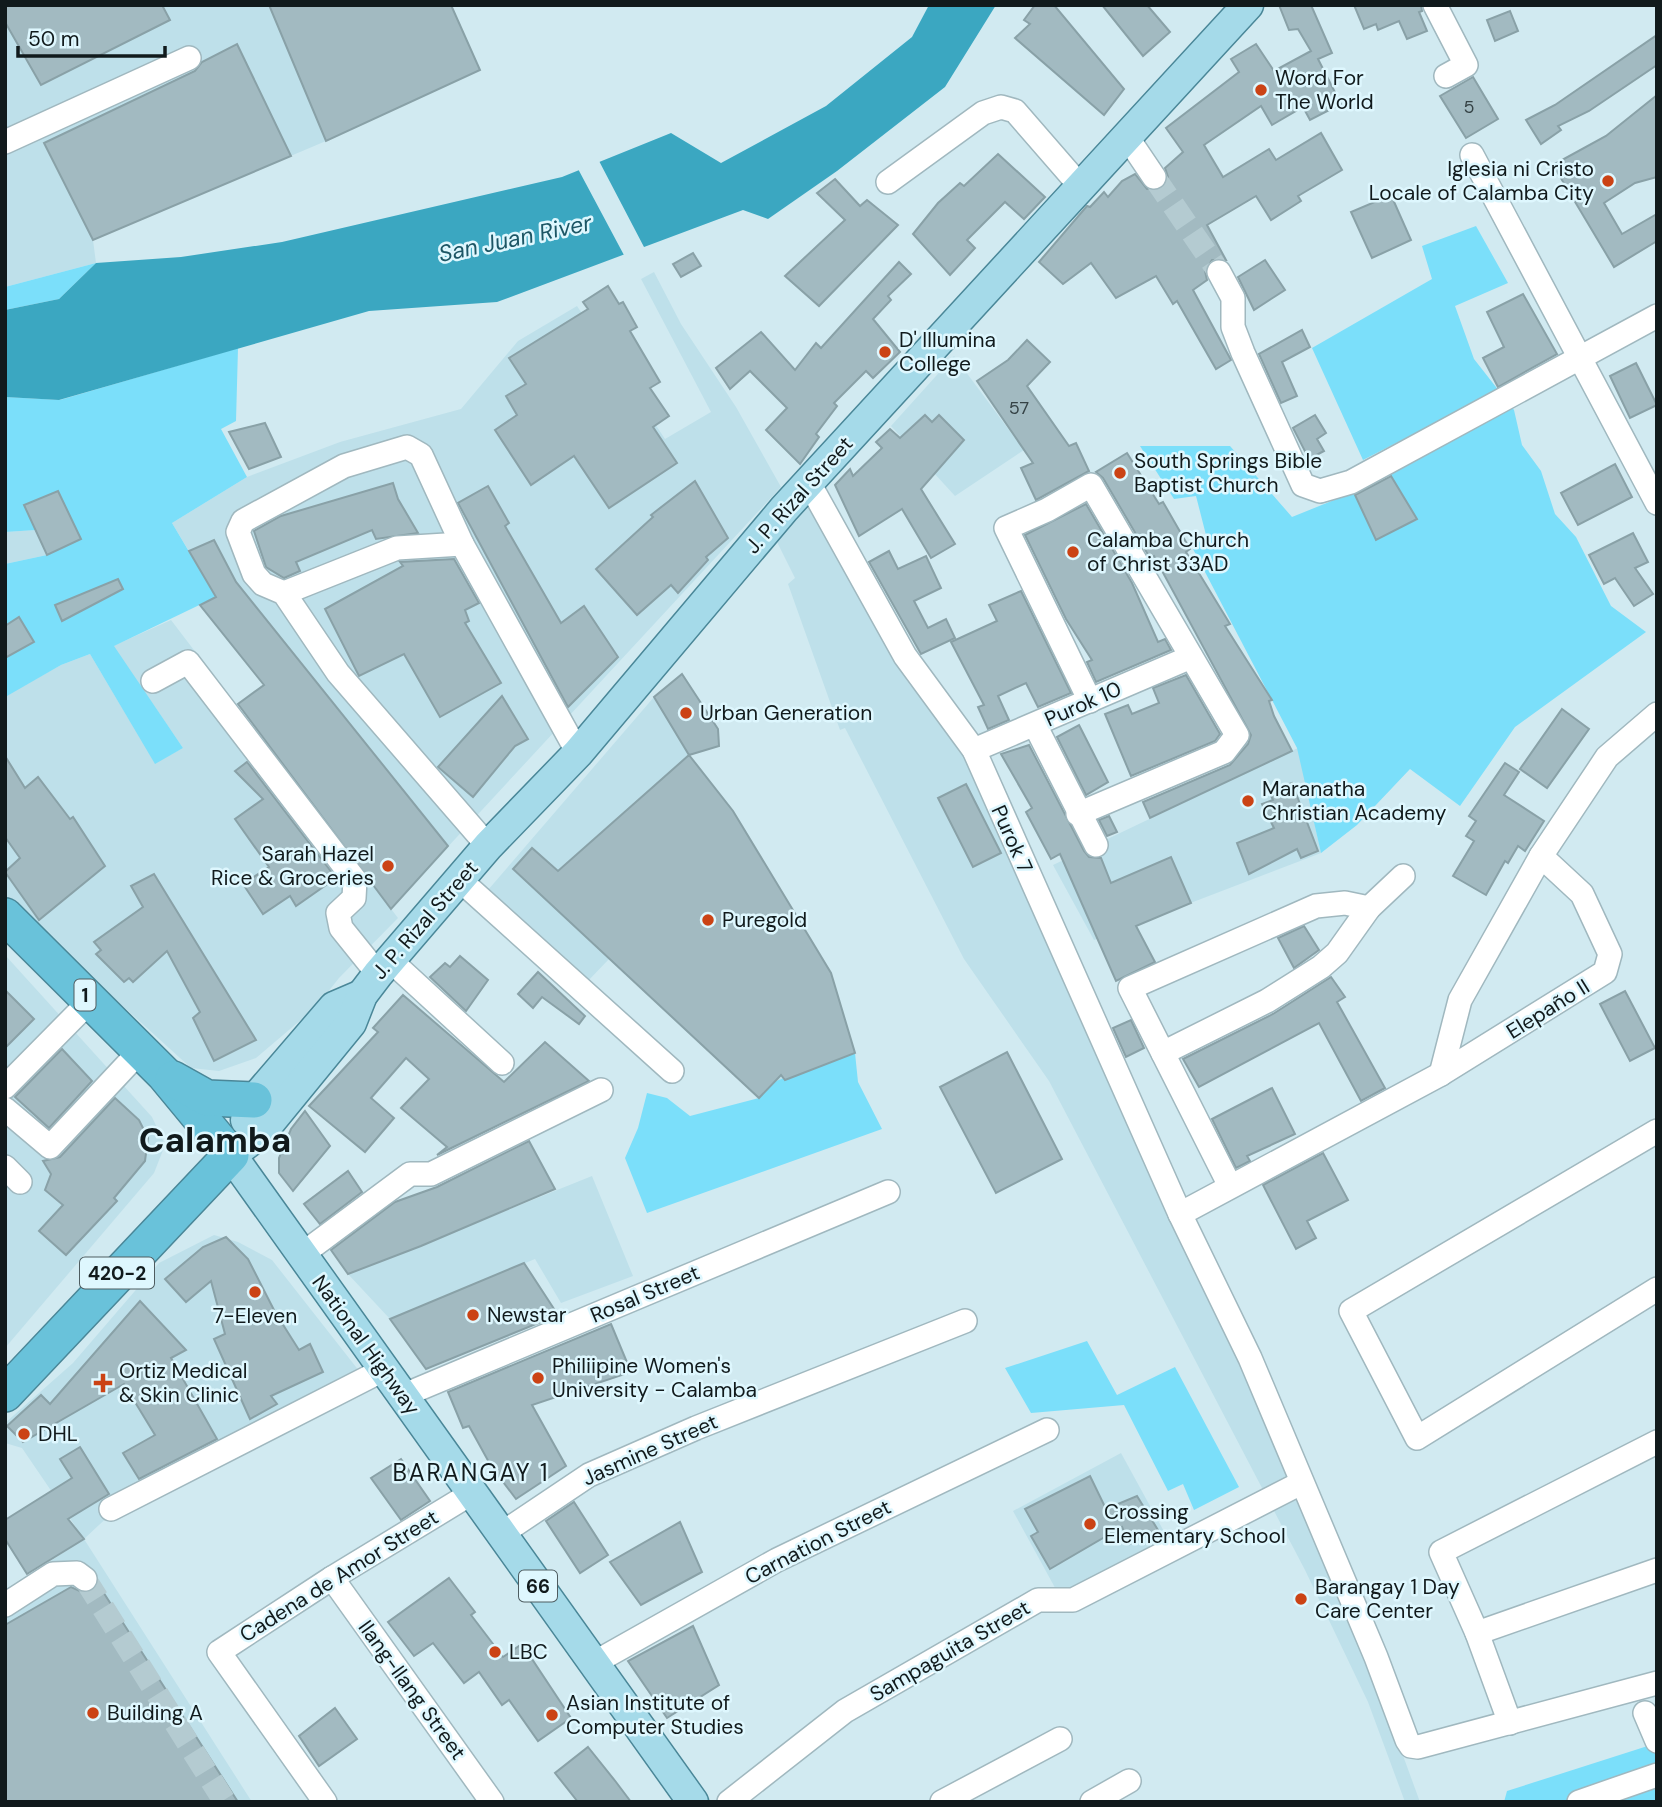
<svg xmlns="http://www.w3.org/2000/svg" width="1662" height="1807" font-family="'DM Sans',sans-serif">
<style>
.built{fill:#bee0ea}
.green{fill:#7bdffa}
.water{fill:#3ba7c1}
.pier{fill:#d1eaf1}
.building{fill:#a2bac1;stroke:#89a1a7;stroke-width:2}
.lines{fill:none;stroke-linecap:round;stroke-linejoin:round}
.minor-tunnel{stroke:#b4cbd1;stroke-width:23;stroke-dasharray:23 11;stroke-linecap:butt}
.minor-casing{stroke:#a0b8bf;stroke-width:26}
.major-casing{stroke:#4a8798;stroke-width:33}
.highway-casing{stroke:#4a8798;stroke-width:38}
.minor{stroke:#fff;stroke-width:23}
.major{stroke:#a5dae9;stroke-width:30}
.highway{stroke:#69c2da;stroke-width:35}
.poi-dot{fill:#cb4315;stroke:#def7fe;stroke-width:2.5}
.labels{text-anchor:middle;dominant-baseline:central;stroke-width:5;stroke-linejoin:round;paint-order:stroke}
.number-label{font-size:18px;fill:#354245}
.shield{fill:#def7fe;stroke:#4e5c60;stroke-width:2}
.shield-label{font-size:19px;font-weight:bold;fill:#111a1c}
.poi-label{font-size:21px;fill:#111a1c;stroke:#def7fe;text-anchor:start}
.street-label{font-size:21px;fill:#111a1c;stroke:#def7fe}
.water-label{font-size:23px;font-style:italic;fill:#1c5665;stroke:#def7fe}
.quarter-label{font-size:24px;letter-spacing:2px;fill:#111a1c;stroke:#def7fe}
.town-label{font-size:35px;font-weight:bold;fill:#111a1c;stroke:#def7fe}
</style>
<rect width="100%" height="100%" fill="#d1eaf1"/>
<g class="built">
<polygon points="5,5 451,5 480,70 326,141 93,240 96,263 5,287"/>
<polygon points="654,272 681,324 736,407 781,487 418,879 200,605 216,596 172,523 247,477 340,442 461,409 518,341 577,306 665,439 711,412 641,279"/>
<polygon points="954,356 1024,450 955,496 891,426"/>
<polygon points="810,496 893,660 910,685 979,757 1222,1314 1368,1660 1420,1802 1405,1802 1368,1702 1305,1570 1049,1081 964,959 845,728 840,730 788,584 795,578 774,536"/>
<polygon points="36,530 47,555 5,564 5,532"/>
<polygon points="171,620 398,918 339,978 316,1007 256,1058 219,1071 191,1068 5,899 5,691 7,695 61,665 90,654 155,763 183,748 113,646"/>
<polygon points="654,697 689,755 733,811 831,973 855,1053 785,1080 759,1098 610,958 586,983 488,890"/>
<polygon points="1298,748 1321,853 1094,940 1053,865"/>
<polygon points="5,955 152,1117 165,1145 154,1173 5,1348"/>
<polygon points="592,1176 633,1276 561,1303 535,1259 390,1319 348,1274"/>
<polygon points="214,1235 238,1242 272,1260 367,1381 114,1511 84,1539 252,1802 5,1802 5,1591 84,1539 22,1448 5,1443 5,1423 73,1363 159,1263"/>
<polygon points="1121,1453 1167,1537 1059,1595 1013,1511"/>
</g>
<g class="green">
<polygon points="1476,226 1508,283 1455,306 1474,359 1514,410 1522,445 1541,471 1555,514 1576,537 1611,606 1646,632 1515,727 1460,806 1410,769 1357,825 1321,853 1297,748 1193,549 1206,535 1196,496 1174,499 1140,446 1230,446 1292,517 1354,492 1400,499 1408,524 1417,520 1390,475 1479,426 1470,405 1363,460 1312,348 1432,279 1422,246"/>
<polygon points="96,263 59,299 5,310 5,287"/>
<polygon points="238,348 236,421 221,429 247,477 172,523 216,597 114,646 183,748 155,764 90,654 61,665 7,696 5,658 34,642 19,618 5,626 5,564 47,555 80,538 58,491 24,505 36,530 5,532 5,397 60,400"/>
<polygon points="855,1053 858,1082 882,1129 647,1213 625,1158 638,1128 647,1093 667,1098 690,1116 759,1098 776,1081"/>
<polygon points="1087,1341 1117,1395 1175,1367 1239,1487 1194,1510 1183,1484 1168,1491 1124,1405 1031,1413 1005,1368"/>
<polygon points="1657,1743 1657,1802 1504,1802 1507,1791"/>
</g>
<polygon class="water" points="929,5 996,5 945,87 837,171 768,219 743,210 497,302 369,311 59,400 5,397 5,310 59,299 96,263 181,257 282,242 562,177 671,133 721,163 826,106 912,37"/>
<polygon class="pier" points="598,159 644,247 646,250 625,257 577,167"/>
<g class="building">
<polygon points="5,5 162,5 170,20 41,85 5,22"/>
<polygon points="269,5 451,5 480,70 326,141"/>
<polygon points="1035,5 1054,5 1124,89 1104,115 1015,38 1030,24 1024,20"/>
<polygon points="1102,5 1147,5 1170,32 1143,56"/>
<polygon points="1279,5 1311,5 1332,53 1318,59 1341,104 1310,120 1303,107 1272,125 1261,106 1204,145 1223,177 1269,149 1276,160 1321,133 1342,170 1298,196 1301,201 1271,220 1256,196 1207,225 1226,260 1212,260 1205,271 1207,280 1193,290 1231,360 1216,369 1177,301 1173,304 1156,276 1116,298 1091,263 1063,284 1039,262 1087,206 1090,207 1104,192 1108,197 1122,181 1135,174 1147,189 1162,188 1168,177 1165,168 1183,152 1166,128 1239,72 1231,59 1256,44 1274,71 1311,51 1298,29 1289,30"/>
<polygon points="1354,5 1421,5 1422,11 1419,12 1427,31 1407,39 1399,21 1378,30 1376,24 1364,29"/>
<polygon points="1510,11 1518,31 1495,41 1487,20"/>
<polygon points="1657,35 1657,65 1589,111 1558,126 1561,130 1541,144 1526,120 1555,105"/>
<polygon points="237,44 291,156 93,240 44,143 195,71 202,62"/>
<polygon points="1473,77 1498,119 1466,138 1440,96"/>
<polygon points="1657,95 1657,177 1635,183 1604,203 1622,234 1657,214 1657,241 1614,267 1553,165 1606,136"/>
<polygon points="998,154 1045,197 1024,219 1005,202 967,240 975,248 950,275 913,234 938,203 960,183 964,186"/>
<polygon points="835,179 860,206 867,200 898,225 819,306 785,276 845,220 817,193"/>
<polygon points="1391,195 1411,240 1372,258 1351,212"/>
<polygon points="693,253 701,266 681,277 673,264"/>
<polygon points="1265,260 1285,290 1254,310 1238,277"/>
<polygon points="899,262 911,274 888,296 891,300 873,319 900,352 873,378 866,371 834,403 837,406 816,434 819,437 800,464 766,430 787,408 750,371 730,389 716,368 761,332 795,370 816,343 821,348"/>
<polygon points="608,286 619,304 623,302 637,327 630,331 660,382 650,388 669,416 653,427 677,463 609,508 574,456 531,485 495,430 517,415 506,396 526,384 509,358 588,309 583,302"/>
<polygon points="1523,294 1557,354 1498,387 1483,358 1504,347 1487,312"/>
<polygon points="1302,330 1310,347 1282,362 1297,396 1281,403 1259,354"/>
<polygon points="1027,340 1050,362 1027,386 1069,446 1076,443 1089,471 1036,500 1021,468 1033,463 977,381 1008,360"/>
<polygon points="1636,363 1657,405 1630,418 1610,376"/>
<polygon points="925,415 932,422 939,415 964,440 921,489 955,544 931,558 902,509 859,536 835,485 850,469 853,476 882,448 876,442 890,429 900,438"/>
<polygon points="1315,415 1326,433 1317,439 1324,451 1309,459 1293,428"/>
<polygon points="265,423 281,457 249,469 229,432"/>
<polygon points="1127,453 1159,504 1163,502 1190,549 1186,552 1230,624 1225,626 1272,700 1269,701 1274,716 1292,751 1150,818 1143,802 1230,765 1248,744 1251,735 1154,556 1150,558 1103,478 1096,472"/>
<polygon points="1615,464 1632,497 1578,525 1561,493"/>
<polygon points="1391,476 1417,519 1376,540 1355,495"/>
<polygon points="695,481 728,538 706,557 708,560 678,593 671,585 637,615 596,569 653,517 651,515"/>
<polygon points="393,483 398,499 418,533 376,539 372,530 296,562 300,571 284,578 266,567 254,531 281,516"/>
<polygon points="488,486 509,523 505,526 561,623 584,606 618,657 568,707 458,503"/>
<polygon points="58,491 81,539 47,555 24,505"/>
<polygon points="1086,504 1132,583 1158,642 1165,639 1171,650 1096,682 1087,662 1092,660 1066,619 1025,535"/>
<polygon points="1633,533 1648,562 1635,568 1653,594 1634,606 1615,578 1604,584 1589,555"/>
<polygon points="214,540 236,582 448,846 391,909 238,704 264,685 200,605 216,597 189,551"/>
<polygon points="889,551 898,569 926,556 941,588 914,601 928,628 946,619 955,638 921,654 869,562"/>
<polygon points="454,559 479,603 465,610 469,621 465,623 501,683 440,717 404,654 359,676 325,609 403,566 400,562"/>
<polygon points="118,579 123,589 62,621 55,605"/>
<polygon points="1021,591 1071,693 1038,707 1026,683 998,696 1009,720 988,729 978,707 984,705 951,642 997,621 989,605"/>
<polygon points="19,617 34,642 5,658 5,626"/>
<polygon points="682,674 718,729 719,746 689,755 654,697"/>
<polygon points="1186,675 1220,734 1215,741 1131,776 1105,714 1128,705 1132,714 1159,703 1153,688"/>
<polygon points="502,696 528,739 515,746 473,797 438,767"/>
<polygon points="1562,709 1589,729 1547,788 1520,769"/>
<polygon points="1079,725 1108,782 1086,795 1057,737"/>
<polygon points="1029,745 1084,851 1089,857 1101,858 1111,883 1171,857 1191,903 1136,926 1155,962 1116,981 1060,854 1051,859 1026,812 1032,808 1001,754"/>
<polygon points="689,755 733,811 831,973 855,1053 785,1080 781,1075 759,1098 513,869 532,848 558,871"/>
<polygon points="5,756 25,788 38,777 70,819 73,817 105,866 39,920 5,872 20,858 5,837"/>
<polygon points="247,762 336,878 296,906 290,896 263,914 243,884 269,867 235,819 263,799 235,771"/>
<polygon points="1505,763 1519,772 1504,795 1544,821 1525,851 1518,846 1508,863 1505,861 1486,895 1453,876 1474,841 1466,836 1476,821 1469,816"/>
<polygon points="1292,783 1318,851 1301,858 1297,849 1249,874 1237,843 1274,828 1262,804 1273,800 1269,791"/>
<polygon points="966,784 1001,853 973,867 938,798"/>
<polygon points="1109,816 1117,832 1107,836 1099,820"/>
<polygon points="154,874 256,1040 214,1061 193,1018 200,1012 167,951 133,982 129,978 124,982 96,954 101,950 94,942 143,907 131,886"/>
<polygon points="1304,926 1319,950 1294,968 1278,938"/>
<polygon points="460,956 488,980 466,1011 430,977 445,963 450,967"/>
<polygon points="538,972 585,1016 579,1024 542,997 533,1008 518,994"/>
<polygon points="1331,977 1345,997 1337,1002 1385,1088 1361,1101 1319,1023 1199,1087 1183,1059 1273,1014"/>
<polygon points="5,990 34,1019 5,1048"/>
<polygon points="1625,991 1655,1048 1630,1061 1600,1004"/>
<polygon points="403,995 504,1082 545,1042 589,1081 437,1155 447,1147 401,1108 429,1079 406,1058 371,1098 394,1118 365,1152 309,1106 378,1032 373,1028"/>
<polygon points="1131,1020 1144,1048 1126,1057 1113,1028"/>
<polygon points="62,1049 92,1081 49,1128 15,1097"/>
<polygon points="1007,1052 1062,1159 996,1193 940,1087"/>
<polygon points="1272,1088 1295,1134 1247,1156 1250,1161 1236,1168 1212,1119"/>
<polygon points="115,1098 139,1120 148,1138 145,1161 114,1198 117,1201 66,1255 39,1231 63,1205 45,1190 51,1174 43,1161 60,1157"/>
<polygon points="305,1111 330,1146 293,1191 279,1173 279,1158 291,1129"/>
<polygon points="529,1141 555,1189 421,1246 348,1274 331,1250 395,1202 437,1187"/>
<polygon points="1323,1153 1348,1200 1307,1221 1316,1238 1296,1249 1263,1185"/>
<polygon points="348,1171 362,1192 320,1224 304,1204"/>
<polygon points="226,1237 248,1259 275,1312 299,1350 310,1344 323,1372 271,1396 277,1404 250,1419 214,1339 225,1334 211,1281 186,1302 165,1279 203,1247"/>
<polygon points="524,1263 558,1315 426,1369 390,1319"/>
<polygon points="140,1301 186,1350 171,1358 217,1439 139,1479 123,1453 155,1435 124,1384 23,1442 7,1426 41,1395 50,1404"/>
<polygon points="611,1324 631,1372 532,1405 566,1466 516,1499 491,1466 469,1426 463,1428 448,1392"/>
<polygon points="80,1447 109,1494 68,1519 84,1539 27,1574 5,1539 5,1520 72,1478 60,1459"/>
<polygon points="401,1459 430,1501 401,1520 371,1478"/>
<polygon points="1090,1476 1106,1509 1137,1496 1158,1530 1130,1544 1122,1527 1050,1569 1031,1536 1038,1532 1025,1509"/>
<polygon points="574,1502 608,1555 580,1573 546,1521"/>
<polygon points="680,1522 702,1572 641,1605 610,1562"/>
<polygon points="449,1578 475,1612 471,1615 503,1657 522,1644 571,1718 538,1741 509,1700 502,1705 479,1672 464,1683 433,1643 414,1656 388,1622"/>
<polygon points="98,1584 238,1802 5,1802 5,1625 71,1587 84,1593 91,1592"/>
<polygon points="693,1626 719,1685 667,1718 628,1661"/>
<polygon points="335,1708 357,1739 319,1766 299,1736"/>
<polygon points="588,1747 616,1782 631,1802 578,1802 555,1773"/>
</g>
<g class="lines">
<g class="minor-tunnel">
<polyline points="1154,177 1219,272"/>
<polyline points="85,1579 225,1802"/>
</g>
<g class="minor-casing">
<g id="minor">
<polyline points="1435,5 1466,65 1446,76"/>
<polyline points="1127,137 1154,177"/>
<polyline points="5,142 189,58"/>
<polyline points="1472,155 1657,503"/>
<polyline points="888,182 983,113 1001,107 1015,111 1081,187"/>
<polyline points="1219,272 1233,298 1233,327 1243,353 1303,485 1320,491 1351,482 1657,316"/>
<polyline points="809,483 905,656 974,750 1180,1214 1250,1358 1376,1657 1407,1740 1411,1746 1418,1747 1657,1683"/>
<polyline points="284,593 397,548 462,544"/>
<polyline points="153,681 188,662 355,880 354,898 338,913 341,928 378,974"/>
<polyline points="1035,725 1096,845"/>
<polyline points="974,750 1191,657"/>
<polyline points="1078,814 1224,752 1237,735 1091,485 1047,510 1006,528 1090,701"/>
<polyline points="488,846 338,673 284,593 263,584 254,574 238,532 243,521 344,466 407,447 421,455 462,544 578,753"/>
<polyline points="460,880 672,1071"/>
<polyline points="391,961 502,1063"/>
<polyline points="1163,1053 1267,1001 1321,967 1337,953 1369,908 1403,876"/>
<polyline points="1441,1074 1460,1000 1541,856 1607,757 1657,714"/>
<polyline points="5,1087 90,1001"/>
<polyline points="5,1109 50,1147 140,1051"/>
<polyline points="1657,1131 1351,1311 1417,1438 1657,1289"/>
<polyline points="5,1167 20,1182"/>
<polyline points="1230,1186 1130,988 1316,906 1345,903 1369,908"/>
<polyline points="1180,1214 1441,1074 1605,972 1610,954 1582,894 1541,856"/>
<polyline points="301,1255 410,1174 431,1174 601,1090"/>
<polyline points="402,1396 888,1192"/>
<polyline points="111,1509 383,1370"/>
<polyline points="501,1534 589,1475 696,1428 965,1321"/>
<polyline points="332,1578 492,1802"/>
<polyline points="5,1605 53,1574 77,1573 85,1579"/>
<polyline points="1477,1633 1657,1570"/>
<polyline points="594,1663 777,1560 1047,1430"/>
<polyline points="1645,1713 1657,1741"/>
<polyline points="1510,1723 1477,1633 1441,1552 1657,1442"/>
<polyline points="325,1802 219,1652 332,1578 472,1493"/>
<polyline points="729,1802 845,1711 1038,1600 1073,1600 1301,1483"/>
<polyline points="942,1802 1060,1739"/>
<polyline points="1092,1802 1129,1781"/>
<polyline points="1579,1802 1657,1775"/>
</g>
</g>
<g class="major-casing">
<g id="major">
<polyline points="246,1120 254,1100 334,1007 362,995"/>
<polyline points="231,1155 261,1133 351,1023 362,995 378,974 488,846 578,753 784,509 1248,5"/>
<polyline points="231,1155 693,1802"/>
</g>
</g>
<g class="highway-casing">
<g id="highway">
<polyline points="5,916 164,1074 231,1155 5,1394"/>
<polyline points="173,1079 207,1098 254,1100"/>
</g>
</g>
<use href="#minor" class="minor"/>
<use href="#major" class="major"/>
<use href="#highway" class="highway"/>
</g>
<g class="poi-dot">
<circle cx="1261" cy="90" r="7"/>
<circle cx="1608" cy="181" r="7"/>
<circle cx="885" cy="352" r="7"/>
<circle cx="1120" cy="473" r="7"/>
<circle cx="1073" cy="552" r="7"/>
<circle cx="686" cy="713" r="7"/>
<circle cx="1248" cy="801" r="7"/>
<circle cx="388" cy="866" r="7"/>
<circle cx="708" cy="920" r="7"/>
<circle cx="255" cy="1292" r="7"/>
<circle cx="473" cy="1315" r="7"/>
<circle cx="538" cy="1378" r="7"/>
<path d="M99.5 1372.5h7v7h7v7h-7v7h-7v-7h-7v-7h7z"/>
<circle cx="24" cy="1434" r="7"/>
<circle cx="1090" cy="1524" r="7"/>
<circle cx="1301" cy="1599" r="7"/>
<circle cx="495" cy="1652" r="7"/>
<circle cx="93" cy="1713" r="7"/>
<circle cx="552" cy="1715" r="7"/>
</g>
<g class="labels">
<g class="number-label">
<text x="1469" y="107">5</text>
<text x="1019" y="408">57</text>
</g>
<g class="shield">
<rect x="74.5" y="979.5" width="21" height="31" rx="5"/>
<rect x="80" y="1257.5" width="74" height="31" rx="5"/>
<rect x="519" y="1570.5" width="38" height="31" rx="5"/>
</g>
<g class="shield-label">
<text x="85" y="995">1</text>
<text x="117" y="1273">420-2</text>
<text x="538" y="1586">66</text>
</g>
<g class="poi-label">
<text x="1275" y="78">Word For<tspan x="1275" dy="24">The World</tspan></text>
<text x="1594" y="169" text-anchor="end">Iglesia ni Cristo<tspan x="1594" dy="24">Locale of Calamba City</tspan></text>
<text x="899" y="340">D' Illumina<tspan x="899" dy="24">College</tspan></text>
<text x="1134" y="461">South Springs Bible<tspan x="1134" dy="24">Baptist Church</tspan></text>
<text x="1087" y="540">Calamba Church<tspan x="1087" dy="24">of Christ 33AD</tspan></text>
<text x="700" y="713">Urban Generation</text>
<text x="1262" y="789">Maranatha<tspan x="1262" dy="24">Christian Academy</tspan></text>
<text x="374" y="854" text-anchor="end">Sarah Hazel<tspan x="374" dy="24">Rice &amp; Groceries</tspan></text>
<text x="722" y="920">Puregold</text>
<text x="487" y="1315">Newstar</text>
<text x="255" y="1316" text-anchor="middle">7-Eleven</text>
<text x="552" y="1366">Philiipine Women's<tspan x="552" dy="24">University - Calamba</tspan></text>
<text x="119" y="1371">Ortiz Medical<tspan x="119" dy="24">&amp; Skin Clinic</tspan></text>
<text x="38" y="1434">DHL</text>
<text x="1104" y="1512">Crossing<tspan x="1104" dy="24">Elementary School</tspan></text>
<text x="1315" y="1587">Barangay 1 Day<tspan x="1315" dy="24">Care Center</tspan></text>
<text x="509" y="1652">LBC</text>
<text x="566" y="1703">Asian Institute of<tspan x="566" dy="24">Computer Studies</tspan></text>
<text x="107" y="1713">Building A</text>
</g>
<g class="street-label">
<text transform="translate(799 495) rotate(-48)">J. P. Rizal Street</text>
<text transform="translate(1083 704) rotate(-24)">Purok 10</text>
<text transform="translate(1012 839) rotate(66)">Purok 7</text>
<text transform="translate(425 920) rotate(-49)">J. P. Rizal Street</text>
<text transform="translate(1548 1009) rotate(-32)">Elepaño II</text>
<text transform="translate(645 1294) rotate(-23)">Rosal Street</text>
<text transform="translate(366 1345) rotate(54)">National Highway</text>
<text transform="translate(650 1450) rotate(-24)">Jasmine Street</text>
<text transform="translate(818 1542) rotate(-27)">Carnation Street</text>
<text transform="translate(339 1576) rotate(-32)">Cadena de Amor Street</text>
<text transform="translate(950 1651) rotate(-30)">Sampaguita Street</text>
<text transform="translate(412 1690) rotate(54)">Ilang-Ilang Street</text>
</g>
<g class="water-label">
<text transform="translate(515 238) rotate(-12)">San Juan River</text>
</g>
<g class="quarter-label">
<text x="471" y="1472">BARANGAY 1</text>
</g>
<g class="town-label">
<text x="215" y="1140">Calamba</text>
</g>
</g>
<rect width="1662" height="1807" fill="none" stroke="#111a1c" stroke-width="14"/>
<path d="M18 46v10h147v-10" fill="none" stroke="#111a1c" stroke-width="3.5"/>
<text x="28" y="46" font-size="21" fill="#111a1c" stroke="#def7fe" stroke-width="5" paint-order="stroke">50 m</text>
</svg>
